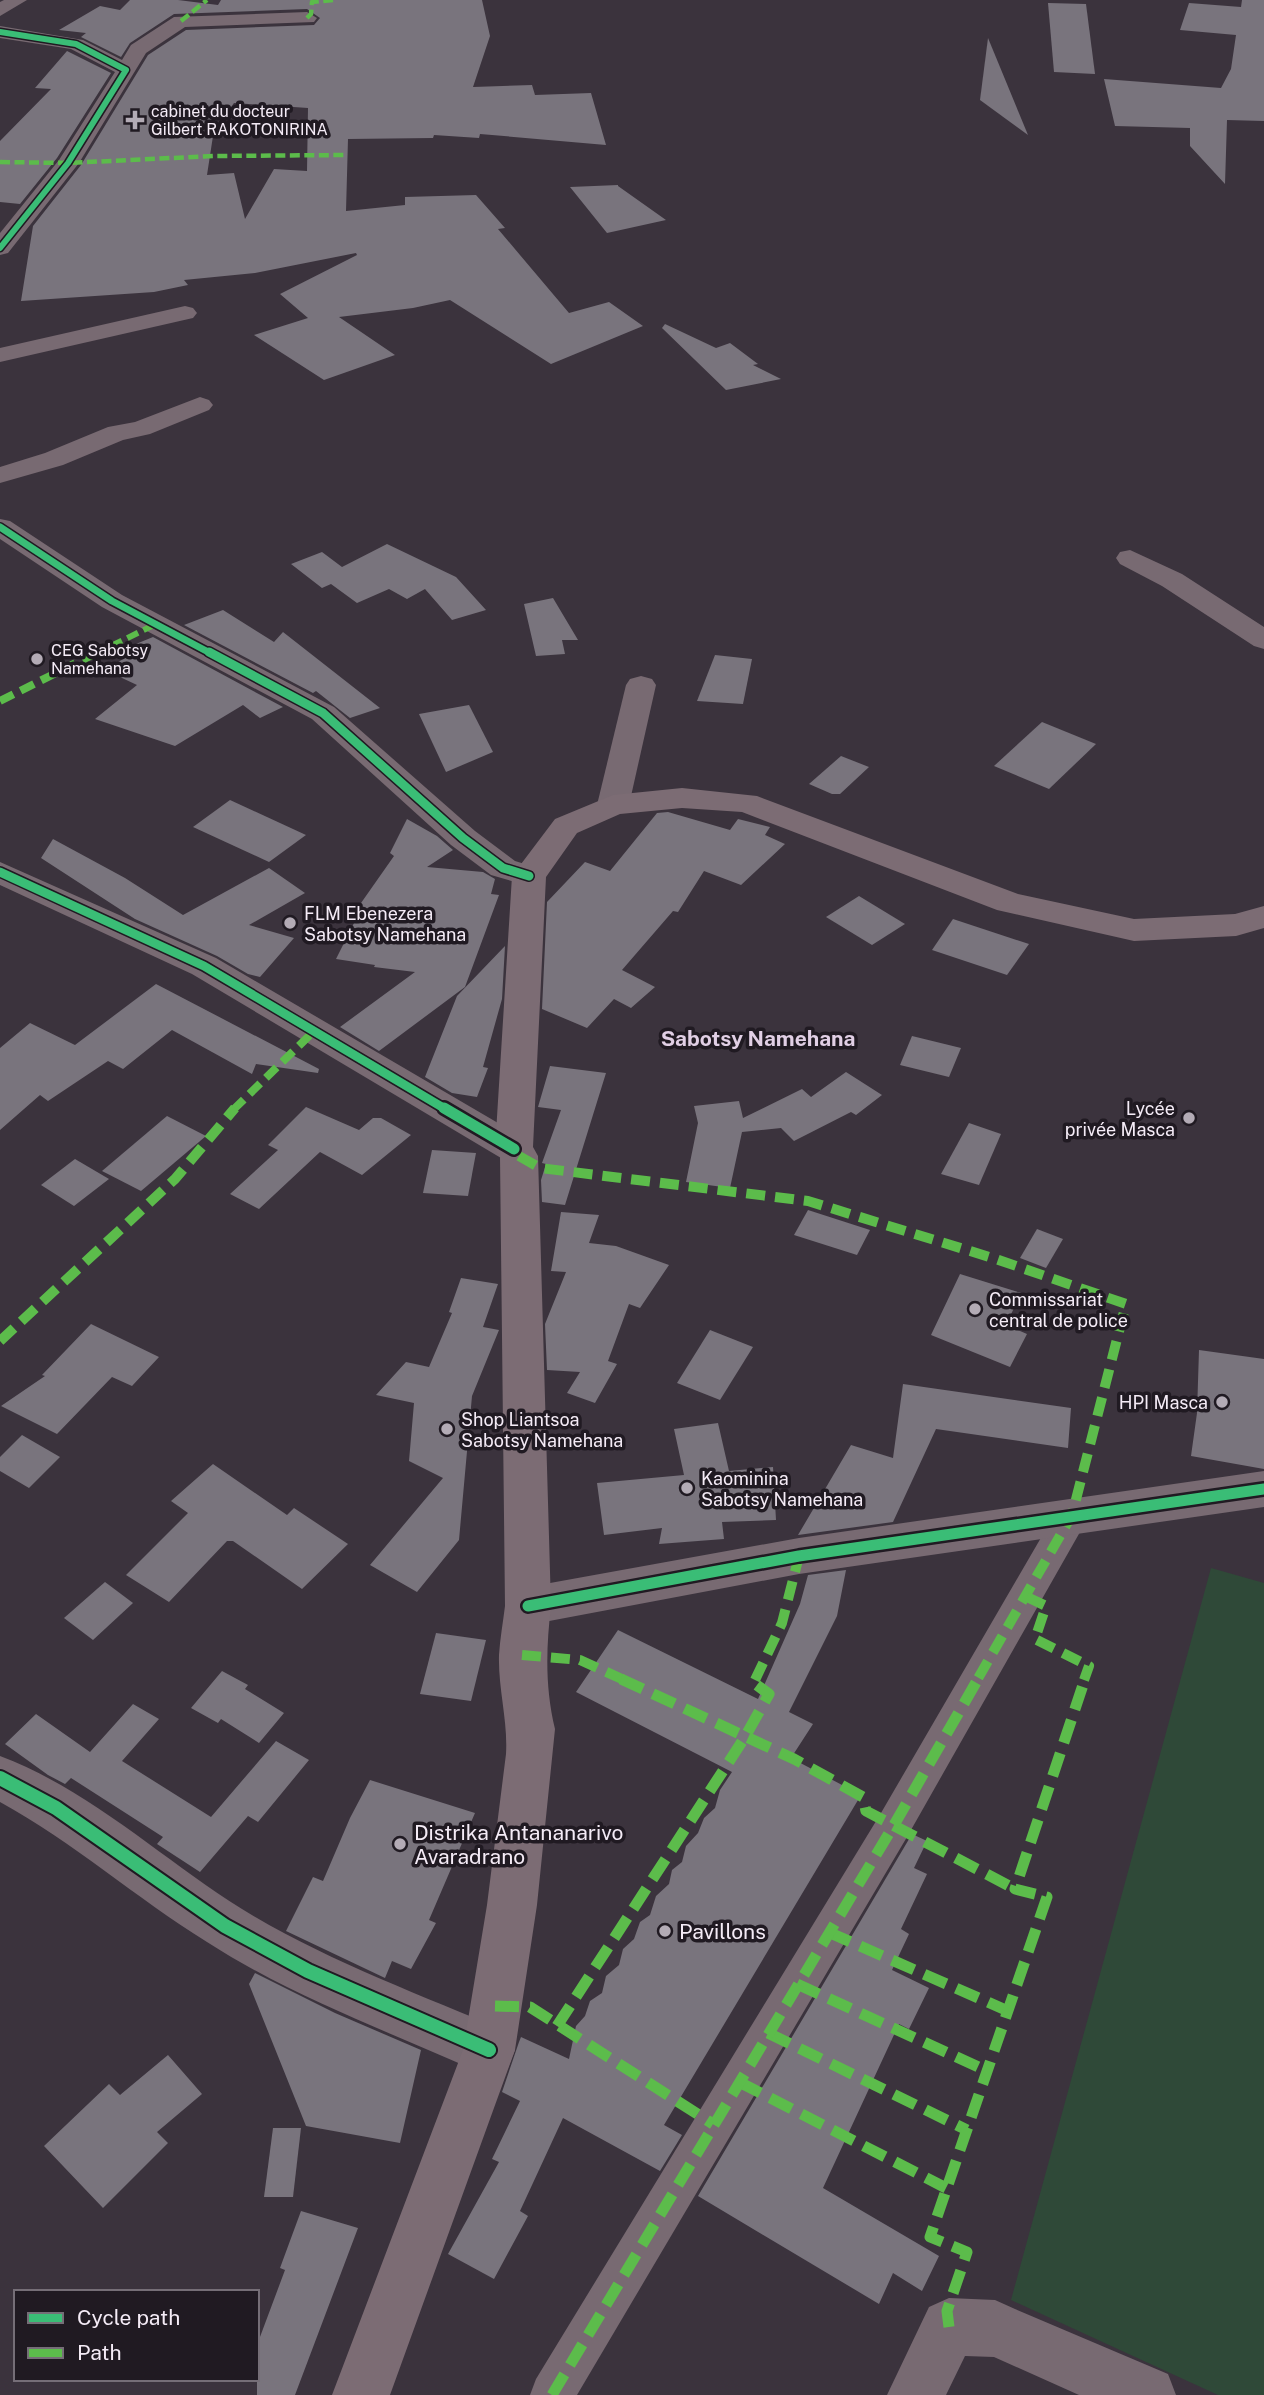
<svg xmlns="http://www.w3.org/2000/svg" width="1264" height="2395" font-family="'Public Sans',sans-serif">
<style>
.green{fill:#2f4938}
.building{fill:#79747d;fill-rule:evenodd}
.lines{fill:none;stroke-linecap:round;stroke-linejoin:round}
.pedestrian{fill:#786a72;fill-rule:evenodd}
.minor{fill:#786a72;fill-rule:evenodd}
.tertiary{fill:#786a72;fill-rule:evenodd}
.secondary{fill:#7c6c74;fill-rule:evenodd}
.quiet-far4{stroke:#5cbc4b;stroke-width:4.5;stroke-dasharray:10 4.5;stroke-linecap:butt}
.quiet-far3{stroke:#5cbc4b;stroke-width:6;stroke-dasharray:12 6;stroke-linecap:butt}
.quiet-far2{stroke:#5cbc4b;stroke-width:8;stroke-dasharray:15 8;stroke-linecap:butt}
.quiet-far1{stroke:#5cbc4b;stroke-width:10;stroke-dasharray:19 10;stroke-linecap:butt}
.quiet{stroke:#5cbc4b;stroke-width:11;stroke-dasharray:24 11;stroke-linecap:butt}
.cycleway-far4-casing{stroke:#201a22;stroke-width:9}
.cycleway-far3-casing{stroke:#201a22;stroke-width:10}
.cycleway-far2-casing{stroke:#201a22;stroke-width:12}
.cycleway-far1-casing{stroke:#201a22;stroke-width:16}
.cycleway-casing{stroke:#201a22;stroke-width:18}
.cycleway-far4{stroke:#3abd76;stroke-width:6}
.cycleway-far3{stroke:#3abd76;stroke-width:7}
.cycleway-far2{stroke:#3abd76;stroke-width:9}
.cycleway-far1{stroke:#3abd76;stroke-width:11}
.cycleway{stroke:#3abd76;stroke-width:14}
.poi-dot{fill:#b3abb5;stroke:#201a22;stroke-width:2.5}
.labels{text-anchor:middle;dominant-baseline:central;stroke-width:7;stroke-linejoin:round;paint-order:stroke}
.far-poi-label{font-size:16px;fill:#f4ebf6;stroke:#201a22;text-anchor:start}
.poi-label{font-size:18px;fill:#f4ebf6;stroke:#201a22;text-anchor:start}
.quarter-label{font-size:21px;font-weight:bold;fill:#e1cfe5;stroke:#201a22}
.near-poi-label{font-size:21px;fill:#f4ebf6;stroke:#201a22;text-anchor:start}
</style>
<rect width="100%" height="100%" fill="#3b333d"/>
<polygon class="green" points="1211,1568 1264,1583 1264,2395 1218,2395 1011,2300"/>
<g class="building">
<path d="M 130,0 L 178,0 L 218,5 L 221,0 L 482,0 L 490,36 L 473,87 L 532,85 L 535,95 L 591,93 L 606,145 L 480,134 L 479,138 L 434,135 L 433,138 L 348,139 L 346,211 L 405,205 L 405,197 L 476,195 L 505,228 L 498,229 L 569,313 L 609,302 L 643,326 L 551,364 L 450,300 L 413,308 L 339,317 L 395,355 L 324,380 L 254,335 L 308,318 L 280,294 L 357,255 L 356,253 L 255,273 L 184,280 L 188,285 L 154,292 L 21,301 L 33,226 L 81,165 L 148,55 L 186,30 L 314,25 L 320,18 L 307,9 L 174,14 L 130,43 L 121,57 L 81,37 L 86,33 L 59,30 L 100,6 L 120,10 ZM 234,103 L 308,108 L 307,171 L 274,169 L 245,219 L 234,173 L 207,175 L 217,110 L 229,110 Z"/>
<polygon points="1242,0 1264,0 1264,121 1227,120 1225,184 1190,146 1190,128 1115,126 1104,79 1221,88 1231,69 1236,35 1180,30 1189,3 1241,7"/>
<polygon points="1048,3 1086,4 1095,74 1054,72"/>
<polygon points="988,38 1028,135 980,100"/>
<polygon points="67,51 111,73 57,158 20,204 0,202 0,141 51,89 35,88"/>
<polygon points="618,185 618,186 666,220 607,233 570,187"/>
<polygon points="665,324 716,348 730,343 758,364 753,365 781,379 726,390 662,328"/>
<polygon points="387,544 456,577 486,610 452,620 425,589 407,599 389,589 357,603 331,584 322,588 291,564 322,552 342,567"/>
<polygon points="553,598 578,640 562,640 565,654 536,656 524,604"/>
<polygon points="223,610 274,642 283,632 380,708 350,718 316,691 313,693 184,625"/>
<polygon points="153,637 283,707 260,718 243,705 175,746 95,719 137,685 105,670 138,650 131,646"/>
<polygon points="715,655 752,659 743,704 697,701"/>
<polygon points="469,705 493,752 446,772 419,714"/>
<polygon points="1042,722 1096,744 1049,789 994,766"/>
<polygon points="841,756 869,767 840,794 832,794 809,784"/>
<polygon points="230,800 306,835 269,862 193,827"/>
<polygon points="668,812 730,830 738,819 770,827 765,835 785,844 741,885 704,871 678,912 673,911 622,970 655,987 631,1008 614,999 587,1028 542,1009 547,902 585,862 610,871 657,813"/>
<polygon points="407,819 437,836 453,850 427,867 483,872 495,879 491,894 499,895 465,987 379,1051 340,1027 415,972 374,967 375,965 336,959 361,909 354,913 394,856 390,853"/>
<polygon points="53,839 125,878 183,915 269,868 305,893 249,925 294,938 260,977 248,974 217,956 135,919 41,858"/>
<polygon points="859,896 905,924 872,945 826,917"/>
<polygon points="953,919 1029,944 1007,975 932,950"/>
<polygon points="505,946 502,999 483,1067 488,1068 477,1097 452,1093 425,1077 457,996"/>
<polygon points="156,984 319,1069 318,1073 256,1064 252,1074 172,1030 123,1069 108,1061 48,1101 40,1095 0,1130 0,1048 30,1023 75,1045"/>
<polygon points="912,1036 961,1048 949,1077 900,1065"/>
<polygon points="550,1066 606,1073 565,1205 542,1202 541,1180 546,1164 542,1163 561,1110 538,1107"/>
<polygon points="846,1072 882,1095 856,1115 851,1112 794,1141 781,1128 742,1132 730,1188 686,1182 698,1123 694,1106 739,1101 743,1118 802,1089 811,1097"/>
<polygon points="306,1107 359,1130 373,1118 381,1118 411,1135 362,1175 320,1152 259,1209 230,1194 278,1150 268,1145"/>
<polygon points="167,1116 206,1136 141,1191 102,1171"/>
<polygon points="969,1123 1001,1134 979,1185 941,1174"/>
<polygon points="432,1150 476,1153 468,1196 423,1193"/>
<polygon points="75,1159 109,1179 74,1206 41,1185"/>
<polygon points="808,1210 870,1230 857,1255 794,1235"/>
<polygon points="561,1212 599,1215 589,1243 616,1246 669,1265 640,1308 629,1304 608,1361 617,1364 595,1403 567,1393 580,1372 547,1370 545,1324 566,1272 551,1271"/>
<polygon points="1037,1229 1063,1239 1046,1268 1020,1258"/>
<polygon points="960,1274 1021,1293 1006,1325 1027,1334 1010,1367 931,1335"/>
<polygon points="461,1278 498,1284 483,1327 499,1330 472,1396 459,1540 417,1592 370,1565 443,1478 409,1461 414,1403 376,1395 406,1362 429,1367 452,1313 449,1312"/>
<polygon points="91,1324 159,1357 132,1386 112,1377 57,1434 1,1406 45,1376 42,1375"/>
<polygon points="710,1330 753,1347 720,1400 677,1383"/>
<polygon points="1199,1350 1264,1359 1264,1469 1191,1456 1197,1413"/>
<polygon points="903,1384 1071,1408 1068,1448 936,1429 893,1522 798,1535 851,1445 893,1458"/>
<polygon points="718,1423 729,1471 773,1467 776,1520 722,1522 724,1539 659,1544 662,1528 604,1535 597,1483 684,1475 674,1429"/>
<polygon points="22,1435 60,1457 29,1488 0,1471 0,1457"/>
<polygon points="213,1464 287,1515 294,1508 348,1544 302,1589 233,1541 227,1541 169,1602 126,1575 188,1513 171,1501"/>
<polygon points="846,1570 837,1616 789,1712 813,1724 791,1758 861,1795 664,2125 682,2135 660,2171 563,2118 520,2211 528,2216 494,2279 448,2254 499,2162 492,2159 520,2101 502,2092 519,2042 521,2037 569,2059 576,2026 585,2016 590,2001 602,1993 606,1976 619,1965 623,1949 634,1939 640,1922 650,1915 656,1896 669,1884 672,1870 682,1862 686,1846 698,1833 704,1818 715,1808 720,1790 732,1772 576,1692 618,1630 758,1699 800,1604 808,1575"/>
<polygon points="105,1582 133,1603 93,1640 64,1618"/>
<polygon points="436,1633 486,1640 471,1701 420,1694"/>
<polygon points="222,1671 248,1685 245,1689 284,1713 259,1743 221,1719 218,1723 191,1708"/>
<polygon points="133,1704 159,1719 122,1761 211,1817 276,1741 309,1760 258,1822 248,1816 200,1872 157,1844 163,1837 71,1778 65,1784 48,1775 5,1744 36,1714 90,1752"/>
<polygon points="370,1780 475,1813 429,1920 436,1923 411,1969 392,1961 385,1978 286,1931 313,1877 323,1881 350,1818"/>
<polygon points="912,1834 927,1841 914,1868 927,1874 901,1929 909,1934 892,1970 929,1988 909,2029 899,2024 823,2188 939,2256 922,2291 893,2273 879,2304 698,2196"/>
<polygon points="255,1973 335,2013 421,2050 400,2143 306,2126 249,1984"/>
<polygon points="168,2055 202,2094 157,2132 168,2143 103,2208 44,2146 109,2084 120,2095"/>
<polygon points="273,2128 301,2128 293,2197 264,2197"/>
<polygon points="301,2211 358,2228 295,2395 257,2395 257,2345 285,2270 280,2268"/>
</g>
<g class="lines">
<polygon class="pedestrian" points="1072,1501 1084,1505 1089,1515 1084,1525 907,1837 577,2395 530,2395 536,2379 881,1813 1060,1505"/>
<g class="minor">
<polygon points="4,0 27,0 0,16 0,2"/>
<polygon points="307,12 317,18 314,22 185,27 146,53 79,163 8,253 0,255 0,233 59,160 115,72 71,49 0,38 0,26 83,40 122,60 131,45 174,17"/>
<polygon points="185,306 193,308 197,313 193,318 0,362 0,348"/>
<polygon points="200,397 209,400 213,405 209,410 150,434 123,440 63,465 0,483 0,467 45,453 108,427 135,422"/>
<polygon points="0,519 10,521 122,595 334,707 475,831 515,861 541,869 546,876 541,883 529,886 491,875 451,845 312,719 102,607 0,539"/>
<polygon points="1130,550 1182,574 1264,627 1264,649 1254,646 1162,586 1120,564 1116,558 1120,552"/>
<polygon points="641,676 652,679 656,685 629,805 624,812 613,815 602,812 597,805 626,685 630,679"/>
<polygon points="0,862 216,958 527,1140 533,1149 527,1158 514,1162 501,1158 192,974 0,885"/>
<path d="M 0,1756 C 90,1790 162,1859 242,1909 C 325,1960 419,1994 508,2032 L 515,2050 L 508,2068 L 489,2076 L 470,2068 C 382,2029 289,1995 207,1942 C 136,1898 73,1842 0,1802 Z"/>
<polygon points="949,2298 995,2300 1015,2309 1168,2374 1176,2395 1079,2395 994,2357 965,2356 946,2395 887,2395 929,2307"/>
</g>
<polygon class="tertiary" points="1264,1471 1264,1507 799,1574 528,1625 512,1620 505,1606 512,1592 528,1587 799,1538"/>
<path class="secondary" d="M 682,788 L 757,796 L 1018,894 L 1134,919 L 1235,914 L 1264,906 L 1264,928 L 1236,936 L 1134,941 L 997,910 L 742,812 L 682,808 L 620,814 L 577,833 L 546,877 L 533,1147 L 538,1156 L 551,1606 C 546,1649 545,1687 555,1729 L 537,1905 L 515,2050 L 390,2395 L 332,2395 L 463,2050 L 487,1905 L 506,1754 C 508,1721 498,1689 499,1655 C 500,1639 503,1622 505,1606 L 500,1157 L 495,1149 L 512,876 L 555,819 L 613,795 Z"/>
<g class="quiet-far4">
<polyline points="307,18 311,14 312,2 333,0"/>
<polyline points="181,21 207,0"/>
<polyline points="0,162 68,163 213,156 346,155"/>
</g>
<polyline class="quiet-far3" points="95,654 156,624"/>
<g class="quiet-far2">
<polyline points="0,701 98,652"/>
<polyline points="233,1110 314,1031"/>
</g>
<g class="quiet-far1">
<polyline points="519,1156 540,1168 808,1201 996,1259 1126,1304 1072,1515 977,1680"/>
<polyline points="0,1341 175,1179 235,1108"/>
<polyline points="1027,1597 1046,1606 1035,1639 1089,1666 1084,1680"/>
<polyline points="522,1655 580,1660 624,1680"/>
<polyline points="755,1680 782,1623 799,1556"/>
</g>
<g class="quiet">
<polyline points="621,1679 794,1759 863,1797 866,1811 1015,1889"/>
<polyline points="828,1932 1008,2011"/>
<polyline points="797,1984 987,2071"/>
<polyline points="495,2006 530,2007 713,2124"/>
<polyline points="557,2026 745,1737 769,1694 754,1683 756,1679"/>
<polyline points="768,2033 967,2130"/>
<polyline points="739,2082 946,2188"/>
<polyline points="949,2327 947,2311 967,2252 930,2237 1047,1897 1015,1889 1085,1679"/>
<polyline points="552,2395 894,1825 978,1679"/>
</g>
<g class="cycleway-far4-casing">
<polyline id="cycleway-far4" points="0,32 76,44 126,70 68,163 0,248"/>
</g>
<g class="cycleway-far3-casing">
<polyline id="cycleway-far3" points="0,527 112,601 212,654"/>
</g>
<g class="cycleway-far2-casing">
<g id="cycleway-far2">
<polyline points="209,652 323,713 463,838 503,868 529,876"/>
<polyline points="0,872 204,966 447,1110"/>
</g>
</g>
<g class="cycleway-far1-casing">
<g id="cycleway-far1">
<polyline points="444,1108 514,1149"/>
<polyline points="528,1606 799,1556 1264,1489"/>
</g>
</g>
<g class="cycleway-casing">
<polyline id="cycleway" points="0,1778 56,1808 225,1926 308,1971 489,2050"/>
</g>
<use href="#cycleway-far4" class="cycleway-far4"/>
<use href="#cycleway-far3" class="cycleway-far3"/>
<use href="#cycleway-far2" class="cycleway-far2"/>
<use href="#cycleway-far1" class="cycleway-far1"/>
<use href="#cycleway" class="cycleway"/>
</g>
<g class="poi-dot">
<path d="M131.5 109.5h7v7h7v7h-7v7h-7v-7h-7v-7h7z"/>
<circle cx="37" cy="659" r="7"/>
<circle cx="290" cy="923" r="7"/>
<circle cx="1189" cy="1118" r="7"/>
<circle cx="975" cy="1309" r="7"/>
<circle cx="1222" cy="1402" r="7"/>
<circle cx="447" cy="1429" r="7"/>
<circle cx="687" cy="1488" r="7"/>
<circle cx="400" cy="1844" r="7"/>
<circle cx="665" cy="1931" r="7"/>
</g>
<g class="labels">
<g class="far-poi-label">
<text x="151" y="111">cabinet du docteur<tspan x="151" dy="18">Gilbert RAKOTONIRINA</tspan></text>
<text x="51" y="650">CEG Sabotsy<tspan x="51" dy="18">Namehana</tspan></text>
</g>
<g class="poi-label">
<text x="304" y="913">FLM Ebenezera<tspan x="304" dy="21">Sabotsy Namehana</tspan></text>
<text x="1175" y="1108" text-anchor="end">Lycée<tspan x="1175" dy="21">privée Masca</tspan></text>
<text x="989" y="1299">Commissariat<tspan x="989" dy="21">central de police</tspan></text>
<text x="1208" y="1402" text-anchor="end">HPI Masca</text>
<text x="461" y="1419">Shop Liantsoa<tspan x="461" dy="21">Sabotsy Namehana</tspan></text>
<text x="701" y="1478">Kaominina<tspan x="701" dy="21">Sabotsy Namehana</tspan></text>
</g>
<g class="quarter-label">
<text x="758" y="1038">Sabotsy Namehana</text>
</g>
<g class="near-poi-label">
<text x="414" y="1832">Distrika Antananarivo<tspan x="414" dy="24">Avaradrano</tspan></text>
<text x="679" y="1931">Pavillons</text>
</g>
</g>
<rect x="14" y="2290" width="245" height="91" fill="#201a22" stroke="#756e77" stroke-width="2"/>
<rect x="28" y="2313" width="35" height="10" fill="#3abd76" stroke="#756e77" stroke-width="2"/>
<text x="77" y="2325" font-size="21" fill="#f4ebf6">Cycle path</text>
<rect x="28" y="2348" width="35" height="10" fill="#5cbc4b" stroke="#756e77" stroke-width="2"/>
<text x="77" y="2360" font-size="21" fill="#f4ebf6">Path</text>
</svg>
